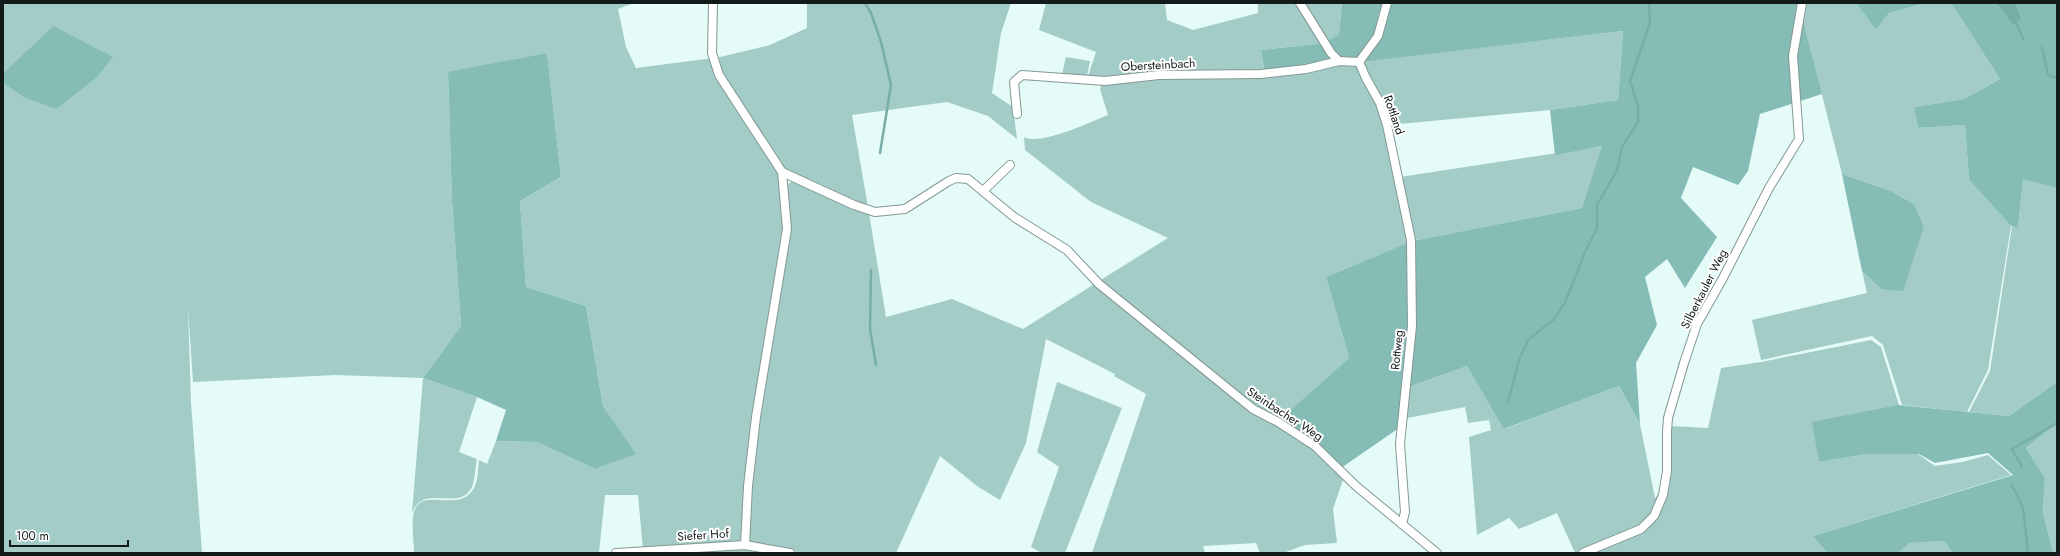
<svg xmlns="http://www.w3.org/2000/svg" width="2060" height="556" font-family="Jost,sans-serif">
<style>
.green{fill:#a4ccc7}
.forest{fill:#85bcb6}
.water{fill:#78aea8}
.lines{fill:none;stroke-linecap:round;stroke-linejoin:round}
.stream{stroke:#78aea8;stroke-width:2.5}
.minor-casing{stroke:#839895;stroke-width:10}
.minor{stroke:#fff;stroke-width:8}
.labels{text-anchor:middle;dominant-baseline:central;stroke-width:4;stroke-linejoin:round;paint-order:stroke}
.street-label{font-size:12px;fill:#131b1a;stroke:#fff}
</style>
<rect width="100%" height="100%" fill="#e4fbf8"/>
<g class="green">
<path d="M 3,3 L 634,3 L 618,9 L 626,47 L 636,68 L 713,58 L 780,173 L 785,230 L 753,418 L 743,544 L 643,550 L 638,495 L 605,495 L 599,553 L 414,553 C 414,542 410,516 416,507 C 426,489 460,513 474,488 C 478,481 478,469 479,460 L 487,464 L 496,441 L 537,442 L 595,469 L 635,454 L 603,406 L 586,306 L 526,287 L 520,201 L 561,177 L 547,53 L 448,73 L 452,201 L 461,326 L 423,378 L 477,397 L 459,452 L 477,459 C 475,468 475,480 472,487 C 459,513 423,482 412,513 L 423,378 L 335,375 L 193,382 L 188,309 L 191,402 L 202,553 L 3,553 L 3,83 L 23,97 L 53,26 L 3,73 Z"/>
<polygon points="807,3 1011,3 1001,33 992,93 1013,107 1017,139 988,116 947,102 852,115 868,207 784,171 721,74 716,58 770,45 807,28"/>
<polygon points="1046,3 1165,3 1167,20 1193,30 1258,13 1258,3 1299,3 1325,43 1261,50 1265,73 1087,79 1096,52 1039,30"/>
<polygon points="1301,3 1342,3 1339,34 1326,43"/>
<polygon points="1803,3 1856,3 1876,30 1889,13 1926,3 1951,3 2000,79 1964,99 1914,107 1918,128 1965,125 1969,180 2011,226 1988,370 1967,412 1902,405 1883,345 1872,336 1761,360 1752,320 1867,293 1862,271 1881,289 1924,226 1914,204 1891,191 1842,174 1805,28"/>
<polygon points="1623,31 1618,100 1550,110 1388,125 1361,61"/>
<polygon points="1066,57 1090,61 1087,76 1062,74"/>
<path d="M 1339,62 L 1359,63 L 1379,103 L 1410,242 L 1326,277 L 1349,358 L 1279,420 L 1254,408 L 1099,281 L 1168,238 L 1091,202 L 1025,150 L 1024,137 C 1041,146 1090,122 1108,115 L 1100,89 L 1102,84 L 1123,80 L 1262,76 Z"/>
<polygon points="1603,146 1582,208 1412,241 1400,177"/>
<polygon points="2023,178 2057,188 2057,382 2009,416 1969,412 1990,371 2012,226 2018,228"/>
<polygon points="792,181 869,213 886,317 952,299 1023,329 1096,283 1252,411 1297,435 1333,465 1343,480 1333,509 1337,543 1305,545 1283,553 1260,553 1256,543 1203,546 1205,553 1092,553 1146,394 1114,376 1115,374 1046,339 1026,443 1000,500 977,486 940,456 896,553 803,553 747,543 749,485 789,228 786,186"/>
<polygon points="1871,340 1881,347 1899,405 1819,462 1867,454 1918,454 1935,466 1962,462 1988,455 2011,475 1813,536 1827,553 1587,553 1642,530 1664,495 1670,426 1708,428 1721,368 1761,362"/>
<polygon points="1467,366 1505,429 1619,386 1640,424 1655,498 1663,489 1657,507 1641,527 1579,553 1575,553 1557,513 1519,529 1509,518 1477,535 1469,437 1491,430 1489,420 1468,423 1465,407 1402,419 1406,388"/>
<polygon points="1057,382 1122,408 1065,553 1042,553 1031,547 1059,467 1037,452"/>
<polygon points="2057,423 2057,553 2053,553 2043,512 2045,478 2026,448"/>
<polygon points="1944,541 1953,553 1898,553 1910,543"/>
<polygon points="745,547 779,553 654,553"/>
</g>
<g class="forest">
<polygon points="1342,3 1803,3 1805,28 1822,94 1760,114 1748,171 1738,185 1693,167 1681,198 1717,237 1685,288 1667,259 1645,277 1657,325 1636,363 1640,424 1619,386 1504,429 1467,366 1406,388 1399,428 1341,468 1279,420 1349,358 1326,277 1412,241 1582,208 1602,146 1555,155 1550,110 1618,100 1623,31 1265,73 1261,50 1325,43 1339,34"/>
<polygon points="1856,3 1926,3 1889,13 1876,30"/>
<polygon points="1951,3 1996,3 2013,26 2022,19 2016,3 2057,3 2057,188 2023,179 2018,228 2011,226 1969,180 1965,125 1918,128 1914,107 1964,99 2000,79"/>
<polygon points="53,26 113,57 96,78 56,109 23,97 3,83 3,73"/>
<polygon points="547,53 561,177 520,201 526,287 586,306 603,406 636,454 595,469 537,442 496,441 506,410 477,397 423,378 461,326 452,201 448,72"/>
<polygon points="1842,174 1891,191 1914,204 1924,226 1903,291 1881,289 1862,271"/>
<polygon points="2057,382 2057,423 2026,448 2045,478 2043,512 2053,553 1953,553 1944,541 1910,543 1898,553 1827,553 1813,536 2013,475 1988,453 1935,463 1919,454 1867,454 1819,462 1812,422 1898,405 2009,416"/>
</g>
<polygon class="water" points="1996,3 2016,3 2022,19 2013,26"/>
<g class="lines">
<g class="stream">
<polyline points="865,3 871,13 881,42 891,85 880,153"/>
<polyline points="2015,21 2024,40"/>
<polyline points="2042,47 2048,75 2057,78"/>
<polyline points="871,270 870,329 876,365"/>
<polyline points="1508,402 1519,360 1528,340 1553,320 1565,303 1585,252 1597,228 1597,205 1617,170 1622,147 1638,122 1638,106 1630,81 1650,23 1649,3"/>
<polyline points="2022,467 2012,449 2057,423"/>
<polyline points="2012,485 2023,508 2028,552"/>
</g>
<g class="minor-casing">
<g id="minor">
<polyline points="713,3 712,53 719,75 782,172 787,229 756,417 748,486 745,545"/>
<polyline points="1300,3 1331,53 1339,61"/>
<polyline points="1359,62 1366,78 1380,103 1387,125 1411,240 1412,326 1400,444 1405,512 1402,524"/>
<polyline points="1359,62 1378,36 1387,3"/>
<polyline points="1017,114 1014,82 1022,75 1105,81 1159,75 1261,74 1306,69 1339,61 1359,62"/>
<polyline points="782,172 854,205 875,212 905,209 949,181 956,178 968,179 1014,217 1067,250 1099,284 1253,409 1278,422 1315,446 1356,486 1437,553"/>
<polyline points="983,191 1010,165"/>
<polyline points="616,553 745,545 790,553"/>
<polyline points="1583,553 1641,529 1654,516 1663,495 1667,471 1667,431 1668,418 1684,363 1697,324 1723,278 1769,188 1799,139 1793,56 1802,3"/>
</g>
</g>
<use href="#minor" class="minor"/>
</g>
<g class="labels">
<g class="street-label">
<text transform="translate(1158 65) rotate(-3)">Obersteinbach</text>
<text transform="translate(1394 115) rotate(71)">Rottland</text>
<text transform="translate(1704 289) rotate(-63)">Silberkauler Weg</text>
<text transform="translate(1397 350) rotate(-84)">Rottweg</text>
<text transform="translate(1285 414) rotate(33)">Steinbacher Weg</text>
<text transform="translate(703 535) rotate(-4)">Siefer Hof</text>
</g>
</g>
<rect width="2060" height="556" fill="none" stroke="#131b1a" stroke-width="8"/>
<path d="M10 540v6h118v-6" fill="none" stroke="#131b1a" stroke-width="2"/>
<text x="16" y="540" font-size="12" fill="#131b1a" stroke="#ffffff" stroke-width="3" paint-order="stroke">100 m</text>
</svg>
